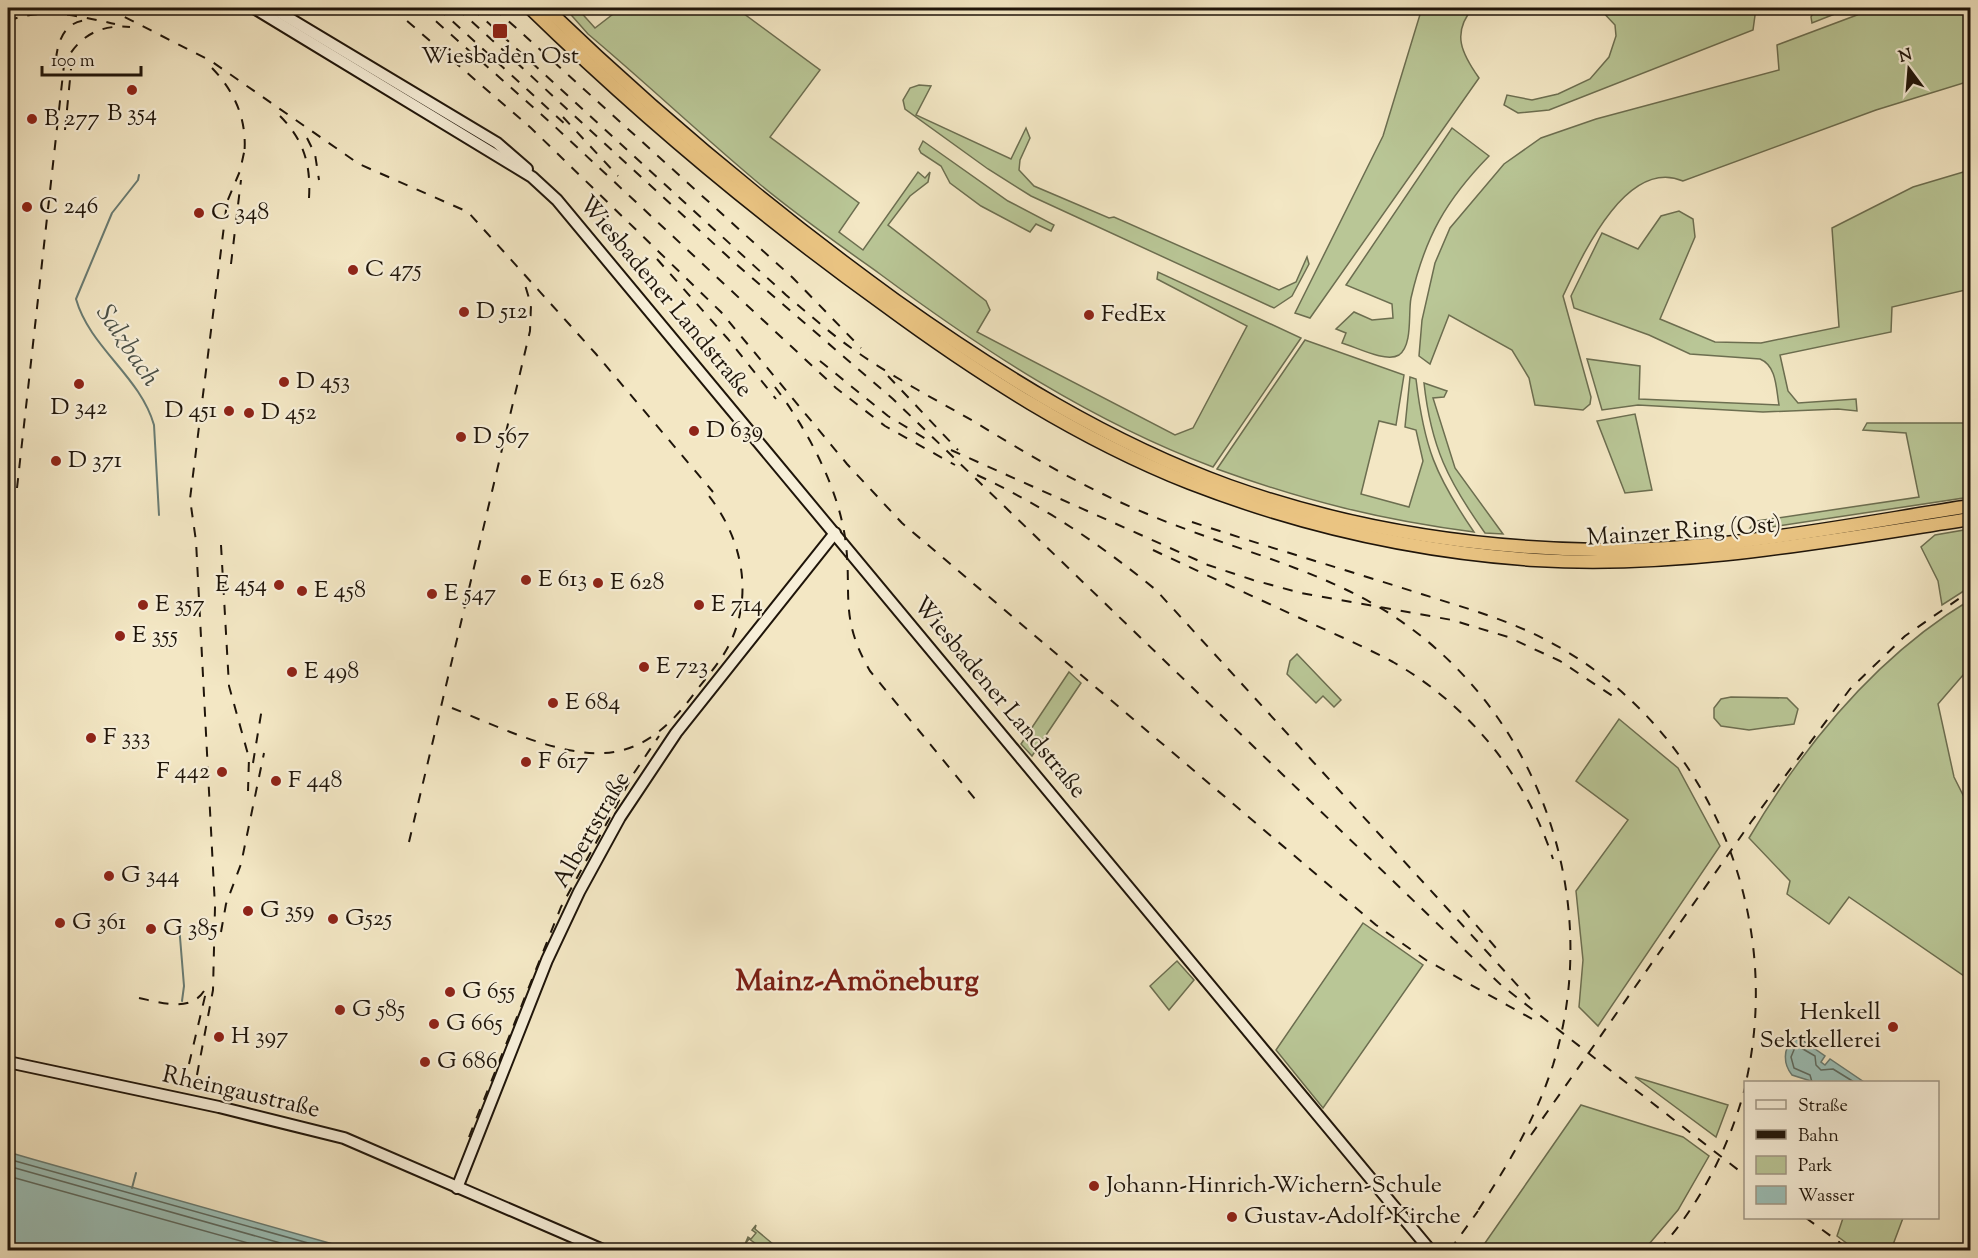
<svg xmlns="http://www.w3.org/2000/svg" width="1978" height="1258" font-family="'Sorts Mill Goudy',serif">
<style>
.green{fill:#b9c696;stroke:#6c6e50;stroke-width:1.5}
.water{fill:#9bbfb7;stroke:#697b72;stroke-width:1.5}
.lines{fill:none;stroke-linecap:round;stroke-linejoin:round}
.shore{stroke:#5d6a60;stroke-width:1.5}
.stream{stroke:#697b72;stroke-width:2}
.secondary-casing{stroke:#1f150a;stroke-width:14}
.highway-casing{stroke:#1f150a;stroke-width:15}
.secondary{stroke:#f7efd9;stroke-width:10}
.highway{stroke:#eac482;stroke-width:12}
.rail{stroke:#1f150a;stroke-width:2;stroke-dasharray:10 10;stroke-linecap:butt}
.poi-dot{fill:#8f2418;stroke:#f7efd9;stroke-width:2}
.labels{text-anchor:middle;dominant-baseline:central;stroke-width:4.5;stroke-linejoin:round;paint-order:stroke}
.poi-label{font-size:24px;fill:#1f150a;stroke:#f7efd9;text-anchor:start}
.street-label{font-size:24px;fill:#1f150a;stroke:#f7efd9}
.water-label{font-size:26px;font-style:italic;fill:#4a5047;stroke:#f7efd9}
.district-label{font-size:30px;font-weight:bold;fill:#7a1f14;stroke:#f7efd9}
</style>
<rect width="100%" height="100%" fill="#f3e7c4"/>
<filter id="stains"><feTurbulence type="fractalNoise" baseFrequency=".00333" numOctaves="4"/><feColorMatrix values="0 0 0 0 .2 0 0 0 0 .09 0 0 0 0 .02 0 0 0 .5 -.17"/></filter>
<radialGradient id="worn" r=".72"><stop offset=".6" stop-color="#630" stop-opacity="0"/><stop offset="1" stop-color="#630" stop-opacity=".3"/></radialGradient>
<g class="green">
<path d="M 565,8 L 577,8 L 595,28 L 621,8 L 736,8 L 820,70 L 770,137 L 859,203 L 839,232 L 863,250 L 918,172 L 925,178 L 930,172 L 928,182 L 910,196 L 888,225 L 986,301 L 990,310 L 977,332 L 1175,435 L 1193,428 L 1247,326 L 1157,279 L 1158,272 L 1301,338 L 1213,467 C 1091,421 984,351 880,274 C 838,244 795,214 756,181 C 699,133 645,82 588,34 Z"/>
<path d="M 1422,8 L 1473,8 C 1451,33 1462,54 1479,78 L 1310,318 L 1295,313 L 1383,136 Z"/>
<polygon points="1599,8 1756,8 1753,30 1549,110 1518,113 1504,105 1507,95 1532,100 1558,94 1590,79 1609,57 1616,36 1615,25"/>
<polygon points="1816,8 1850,8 1812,23 1811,17"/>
<path d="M 1868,8 L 1970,8 L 1970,81 L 1876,110 L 1683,181 C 1626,157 1582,256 1563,296 L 1591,397 L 1590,404 L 1583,410 L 1535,405 L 1529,378 L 1512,350 L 1449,315 L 1430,364 L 1419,356 L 1422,320 L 1435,263 L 1450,228 L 1504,164 L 1541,138 L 1596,119 L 1779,70 L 1777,45 L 1857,15 Z"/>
<polygon points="919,85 931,86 916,115 1011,159 1026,128 1030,138 1020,160 1019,170 1034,186 1109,218 1114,217 1279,290 1296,282 1307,257 1309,264 1292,296 1274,308 1031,196 988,169 905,109 903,100 910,88"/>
<path d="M 1452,128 L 1489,156 C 1446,200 1425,237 1411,298 C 1408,313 1413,345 1399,355 C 1386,363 1356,347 1342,343 L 1346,333 L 1336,329 L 1354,312 L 1372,320 L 1393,318 L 1392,304 L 1346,285 Z"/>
<polygon points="923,141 1008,201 1054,225 1051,231 1036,224 1030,232 981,206 950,183 941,166 921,153 919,149"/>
<path d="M 1970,170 L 1970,289 L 1892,307 L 1891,332 L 1780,355 L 1788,391 L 1798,403 L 1856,399 L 1857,411 L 1838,409 L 1763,412 L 1638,405 L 1602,410 L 1587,359 L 1640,366 L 1639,399 L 1779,405 C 1776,389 1777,366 1760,359 L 1690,354 L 1649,335 L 1574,308 L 1571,296 L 1602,233 L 1638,249 L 1661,216 L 1679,211 L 1693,219 L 1695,237 L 1660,319 L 1715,342 L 1761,343 L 1839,327 L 1832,228 L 1913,187 Z"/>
<path d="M 1305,340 L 1404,375 L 1396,425 L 1379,421 L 1361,494 L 1409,507 L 1423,461 L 1416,430 L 1405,427 L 1410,377 L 1416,379 C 1424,447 1435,475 1474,532 C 1382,520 1305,501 1217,469 Z"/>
<path d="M 1424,383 L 1447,391 L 1444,397 L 1433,398 L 1455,468 L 1503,534 L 1485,533 C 1448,481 1431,447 1424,383 Z"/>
<polygon points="1635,414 1652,490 1625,493 1597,421"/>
<polygon points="1867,423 1970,423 1970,497 1758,529 1750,528 1757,521 1919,497 1906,433 1863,430"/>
<polygon points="1970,529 1970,587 1942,605 1938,581 1921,547 1935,535"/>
<path d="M 1970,600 L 1970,667 L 1938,704 L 1954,777 L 1970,809 L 1970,980 L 1849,897 L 1829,924 L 1787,894 L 1790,881 L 1749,838 C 1804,745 1877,656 1970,600 Z"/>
<polygon points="1297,654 1341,700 1334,707 1323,696 1316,703 1287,674 1290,661"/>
<polygon points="1069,672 1081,683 1032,756 1021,744"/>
<polygon points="1731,697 1787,698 1798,709 1794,724 1749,730 1721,726 1714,718 1714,708 1721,699"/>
<polygon points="1619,719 1678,768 1720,846 1598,1026 1579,1007 1583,960 1576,891 1628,820 1576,781"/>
<polygon points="1363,923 1423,965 1323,1108 1276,1050"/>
<polygon points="1177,961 1194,980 1169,1010 1150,986"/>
<polygon points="1635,1077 1728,1105 1716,1137"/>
<polygon points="1581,1105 1683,1137 1709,1156 1678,1210 1644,1250 1499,1250 1485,1243"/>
<polygon points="1843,1218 1903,1218 1891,1250 1856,1250 1837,1236"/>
<polygon points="756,1225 755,1229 780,1250 765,1250 749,1239 745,1244 748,1237 751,1239 756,1233 752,1230"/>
</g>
<g class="water">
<path d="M 1793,1039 L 1802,1040 L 1825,1056 L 1821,1062 L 1825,1065 L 1830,1059 L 1864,1082 L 1814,1082 L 1792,1075 C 1783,1064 1783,1049 1793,1039 Z"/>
<polygon points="8,1152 32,1159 354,1250 8,1250"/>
</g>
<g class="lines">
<g class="shore">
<polyline points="1812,1082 1810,1075 1794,1068 1791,1057 1796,1045 1815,1056 1816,1065 1821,1070 1833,1069 1854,1082"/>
<polyline points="8,1159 333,1250"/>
<polyline points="8,1166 305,1250"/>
<polyline points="8,1176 273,1250"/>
</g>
<g class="stream">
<polyline points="125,13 126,8"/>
<path d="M 139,175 L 138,180 L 112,213 L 76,299 C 90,348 140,376 154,425 L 159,515"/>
<polyline points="179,925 184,986 182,1001"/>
<polyline points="132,1188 136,1173"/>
</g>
<g class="secondary-casing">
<g id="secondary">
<polyline points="254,8 532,177 557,200 1430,1250"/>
<polyline points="272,8 497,143 527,169"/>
<polyline points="8,1062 219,1107 344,1138 603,1250"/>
<polyline points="457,1188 547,960 579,892 620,817 676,733 835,533"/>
</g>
</g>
<g class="highway-casing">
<g id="highway">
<path d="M 530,8 C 640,115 758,214 883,304 C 978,374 1079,439 1190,483 C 1301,526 1417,552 1536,560 C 1682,569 1827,541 1970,519"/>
<path d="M 546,8 C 655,113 772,211 895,300 C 999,374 1108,442 1229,486 C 1347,528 1473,548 1598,550 C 1723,551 1847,525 1970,506"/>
</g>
</g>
<use href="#secondary" class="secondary"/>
<use href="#highway" class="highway"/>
<g class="rail">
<polyline points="107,8 211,61 359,164 468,212 596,354 713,492"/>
<polyline points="392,8 531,128 721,312 847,464 902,523 1376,925 1426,960 1534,1020"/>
<polyline points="421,8 551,123 836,388 885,426 955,465"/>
<polyline points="438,8 565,124"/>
<polyline points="457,8 736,264 893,399 1501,985 1746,1176"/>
<path d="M 472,8 L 786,295 C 804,310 821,325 839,339 C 881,371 929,396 975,422 C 1030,456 1085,488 1145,513 C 1231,550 1328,569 1405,624 C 1543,722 1603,904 1553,1065 C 1535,1121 1505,1170 1473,1218"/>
<polyline points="494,8 793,278 861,348"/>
<polyline points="8,9 12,8"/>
<path d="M 8,21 C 43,7 79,16 115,24"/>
<path d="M 56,59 C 58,40 65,21 88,20"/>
<path d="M 212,68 C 236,93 248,122 244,157"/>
<path d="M 280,116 C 304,140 311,165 309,198"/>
<polyline points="563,117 618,176"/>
<polyline points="65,130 71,69"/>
<polyline points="307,138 315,154 319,180"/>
<polyline points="657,259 728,339 776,399"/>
<polyline points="231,264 241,180"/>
<polyline points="820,361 888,416 926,439"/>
<polyline points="888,376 958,450"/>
<path d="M 775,387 C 807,429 837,485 845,537 C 853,593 838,616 870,671 L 980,805"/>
<polyline points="951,450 1208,565 1253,580 1301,593 1452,620 1508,637 1560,661 1617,699"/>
<path d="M 977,475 C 1042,505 1100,544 1156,590 L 1530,999"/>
<path d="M 17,488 L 64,65 C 77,37 99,24 130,27"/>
<path d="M 1192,522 C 1265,546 1339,568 1412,591 C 1458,606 1505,618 1548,641 C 1706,724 1785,910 1746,1082"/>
<polyline points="221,545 229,686 249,758 248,791"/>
<path d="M 1153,550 C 1202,573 1252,596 1302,619 C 1332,633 1363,646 1393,662 C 1469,705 1526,776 1553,859"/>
<path d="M 452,708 C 497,726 565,760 614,752 C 650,746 675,720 696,691 C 707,677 720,662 728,647 C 756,594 741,533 704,490"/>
<polyline points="253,763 262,708"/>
<polyline points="409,842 530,331 531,305 523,278"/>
<polyline points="1463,910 1496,948"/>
<polyline points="221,932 226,904 241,864 264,753"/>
<path d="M 139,998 C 159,1002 190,1013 204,991"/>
<polyline points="189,1064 206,992"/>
<polyline points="197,1075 213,990 215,907 196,541 190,499 227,202 240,171 245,148"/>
<polyline points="1531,1135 1751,822 1850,689 1905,636 1970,591"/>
<polyline points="469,1137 561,907 634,773 659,736"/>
<polyline points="1806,1218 1850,1250"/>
<polyline points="1450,1250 1478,1211"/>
<path d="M 1659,1250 C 1701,1203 1730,1146 1746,1084"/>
</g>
</g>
<g class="poi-dot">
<rect x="492" y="23" width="16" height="16" rx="3"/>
<circle cx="132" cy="90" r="6"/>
<circle cx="32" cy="119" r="6"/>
<circle cx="27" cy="207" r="6"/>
<circle cx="199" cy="213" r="6"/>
<circle cx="353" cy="270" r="6"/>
<circle cx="464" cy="312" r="6"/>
<circle cx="1089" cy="315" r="6"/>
<circle cx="284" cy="382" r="6"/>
<circle cx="79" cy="384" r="6"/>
<circle cx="229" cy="411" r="6"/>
<circle cx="249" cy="413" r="6"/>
<circle cx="694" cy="431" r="6"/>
<circle cx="461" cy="437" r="6"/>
<circle cx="56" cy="461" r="6"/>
<circle cx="526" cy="580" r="6"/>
<circle cx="598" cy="583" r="6"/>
<circle cx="279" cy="585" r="6"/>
<circle cx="302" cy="591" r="6"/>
<circle cx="432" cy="594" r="6"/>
<circle cx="143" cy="605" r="6"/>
<circle cx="699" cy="605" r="6"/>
<circle cx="120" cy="636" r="6"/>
<circle cx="644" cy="667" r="6"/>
<circle cx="292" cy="672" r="6"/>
<circle cx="553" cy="703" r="6"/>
<circle cx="91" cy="738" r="6"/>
<circle cx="526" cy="762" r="6"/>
<circle cx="222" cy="772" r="6"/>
<circle cx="276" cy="781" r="6"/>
<circle cx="109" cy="876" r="6"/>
<circle cx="248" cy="911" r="6"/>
<circle cx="333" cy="919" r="6"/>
<circle cx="60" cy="923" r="6"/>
<circle cx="151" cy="929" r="6"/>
<circle cx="450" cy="992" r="6"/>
<circle cx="340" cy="1010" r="6"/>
<circle cx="434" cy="1024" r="6"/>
<circle cx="1893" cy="1027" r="6"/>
<circle cx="219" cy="1037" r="6"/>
<circle cx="425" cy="1062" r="6"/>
<circle cx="1094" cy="1186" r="6"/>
<circle cx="1232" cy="1217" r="6"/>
</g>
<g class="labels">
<g class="poi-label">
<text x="500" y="57" text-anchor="middle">Wiesbaden Ost</text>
<text x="132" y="114" text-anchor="middle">B 354</text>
<text x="44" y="119">B 277</text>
<text x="39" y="207">C 246</text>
<text x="211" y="213">C 348</text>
<text x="365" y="270">C 475</text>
<text x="476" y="312">D 512</text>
<text x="1101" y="315">FedEx</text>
<text x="296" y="382">D 453</text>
<text x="79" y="408" text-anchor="middle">D 342</text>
<text x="217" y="411" text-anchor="end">D 451</text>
<text x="261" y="413">D 452</text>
<text x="706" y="431">D 639</text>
<text x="473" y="437">D 567</text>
<text x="68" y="461">D 371</text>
<text x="538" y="580">E 613</text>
<text x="610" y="583">E 628</text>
<text x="267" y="585" text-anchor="end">E 454</text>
<text x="314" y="591">E 458</text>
<text x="444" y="594">E 547</text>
<text x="155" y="605">E 357</text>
<text x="711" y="605">E 714</text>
<text x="132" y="636">E 355</text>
<text x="656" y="667">E 723</text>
<text x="304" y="672">E 498</text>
<text x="565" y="703">E 684</text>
<text x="103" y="738">F 333</text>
<text x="538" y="762">F 617</text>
<text x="210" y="772" text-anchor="end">F 442</text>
<text x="288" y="781">F 448</text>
<text x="121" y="876">G 344</text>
<text x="260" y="911">G 359</text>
<text x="345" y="919">G525</text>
<text x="72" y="923">G 361</text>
<text x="163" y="929">G 385</text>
<text x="462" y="992">G 655</text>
<text x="352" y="1010">G 585</text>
<text x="1881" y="1013" text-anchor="end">Henkell<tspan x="1881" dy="28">Sektkellerei</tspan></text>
<text x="446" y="1024">G 665</text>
<text x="231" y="1037">H 397</text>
<text x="437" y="1062">G 686</text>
<text x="1106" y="1186">Johann-Hinrich-Wichern-Schule</text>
<text x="1244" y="1217">Gustav-Adolf-Kirche</text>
</g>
<g class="street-label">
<text transform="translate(665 297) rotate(50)">Wiesbadener Landstraße</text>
<text transform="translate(1684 532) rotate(-4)">Mainzer Ring (Ost)</text>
<text transform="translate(999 698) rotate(50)">Wiesbadener Landstraße</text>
<text transform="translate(592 830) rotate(-60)">Albertstraße</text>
<text transform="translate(241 1093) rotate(13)">Rheingaustraße</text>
</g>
<g class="water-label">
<text transform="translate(127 346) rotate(56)">Salzbach</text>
</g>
<g class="district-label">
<text x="857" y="982">Mainz-Amöneburg</text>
</g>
</g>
<rect width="1978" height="1258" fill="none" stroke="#f3e7c4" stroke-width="30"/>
<rect x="9" y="9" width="1960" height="1240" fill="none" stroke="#1f150a" stroke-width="3"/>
<rect x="15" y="15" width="1948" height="1228" fill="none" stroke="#1f150a" stroke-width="1.5"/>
<rect x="1744" y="1081" width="195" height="138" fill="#f7efd9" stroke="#a19886" stroke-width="1.5"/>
<rect x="1756" y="1100" width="30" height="9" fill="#f7efd9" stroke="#a19886" stroke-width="1.5"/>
<text x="1798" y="1111" font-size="18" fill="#1f150a">Straße</text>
<rect x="1756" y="1130" width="30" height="9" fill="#1f150a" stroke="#a19886" stroke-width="1.5"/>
<text x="1798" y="1141" font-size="18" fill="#1f150a">Bahn</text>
<rect x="1756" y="1156" width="30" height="18" fill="#b9c696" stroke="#a19886" stroke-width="1.5"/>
<text x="1798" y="1171" font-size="18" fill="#1f150a">Park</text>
<rect x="1756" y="1186" width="30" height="18" fill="#9bbfb7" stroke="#a19886" stroke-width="1.5"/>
<text x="1798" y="1201" font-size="18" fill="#1f150a">Wasser</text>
<g transform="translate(1909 69) rotate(344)" stroke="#f7efd9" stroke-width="4.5" paint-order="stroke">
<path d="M0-4.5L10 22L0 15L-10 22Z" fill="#1f150a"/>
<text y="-9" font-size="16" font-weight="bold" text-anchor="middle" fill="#1f150a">N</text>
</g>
<path d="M42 66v9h99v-9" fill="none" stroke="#1f150a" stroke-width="3"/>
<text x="51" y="66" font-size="18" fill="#1f150a" stroke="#f7efd9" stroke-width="4.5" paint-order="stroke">100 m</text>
<rect width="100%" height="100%" filter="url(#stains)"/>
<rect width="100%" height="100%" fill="url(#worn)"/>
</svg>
